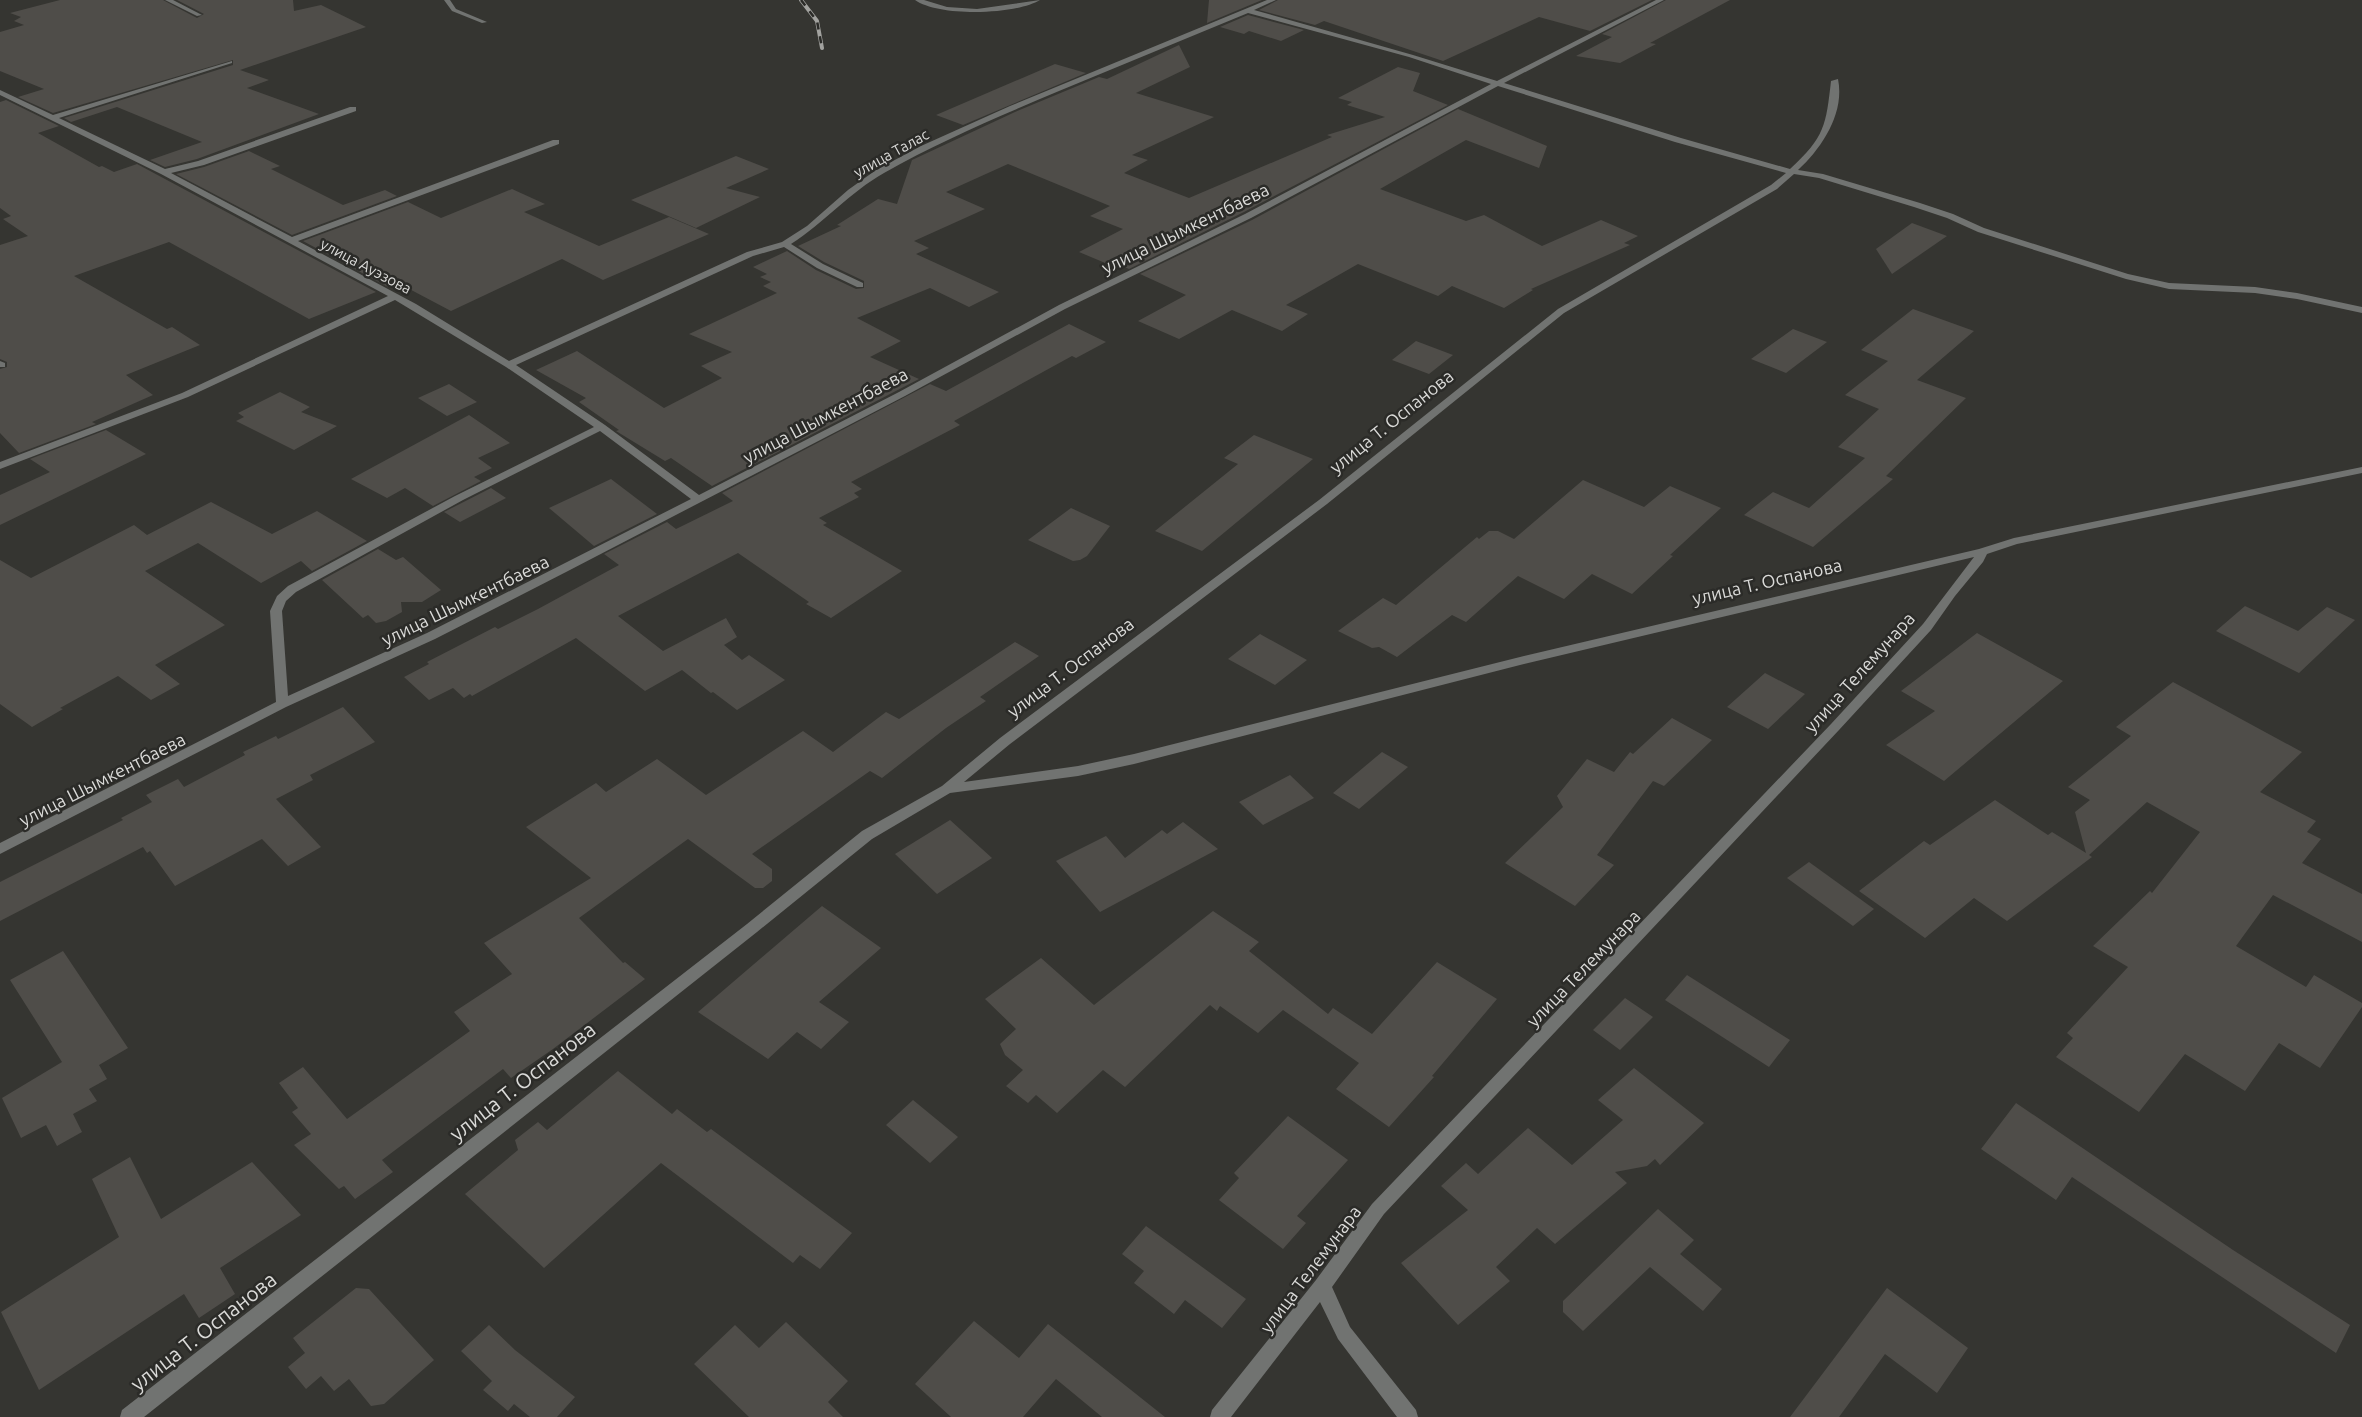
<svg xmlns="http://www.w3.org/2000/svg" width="2362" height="1417" font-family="Ubuntu,sans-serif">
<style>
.building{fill:#4f4d49}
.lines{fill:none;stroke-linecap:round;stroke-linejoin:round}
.minor{fill:#717371;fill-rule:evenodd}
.rail-casing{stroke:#a2a29f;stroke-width:4}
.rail{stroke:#2b2b28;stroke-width:2.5;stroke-dasharray:7;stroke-linecap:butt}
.labels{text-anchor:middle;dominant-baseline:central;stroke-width:5;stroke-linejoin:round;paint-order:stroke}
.far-street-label{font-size:15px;fill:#dadad8;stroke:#2b2b28}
.street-label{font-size:18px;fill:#dadad8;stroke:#2b2b28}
.near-street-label{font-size:21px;fill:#dadad8;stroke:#2b2b28}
</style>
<rect width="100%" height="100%" fill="#353531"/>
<g class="building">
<polygon points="60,0 163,0 197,18 204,14 177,0 293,0 294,11 321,5 366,27 240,70 269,80 247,88 319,114 197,159 165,167 150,160 202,142 117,107 71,122 64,118 233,65 233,60 53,113 18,97 44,89 0,71 0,32 24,25 14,21 21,17 10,13"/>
<polygon points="1209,0 1262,0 1207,23"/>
<polygon points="1278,0 1652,0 1590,31 1539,17 1443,61 1324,21 1315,25 1259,10"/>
<polygon points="1666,0 1730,0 1650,43 1656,44 1620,63 1576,56 1612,37 1602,34"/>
<polygon points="1248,15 1304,30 1281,41 1249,31 1244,34 1220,27"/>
<polygon points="1179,45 1190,67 1136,93 1214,117 1132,155 1148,160 1124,173 1189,198 1332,137 1327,135 1385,117 1347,105 1352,102 1338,98 1398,67 1420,73 1413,91 1448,105 1244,212 1129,269 1114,262 1110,265 1079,252 1123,229 1090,216 1110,206 1008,164 946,192 985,209 914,241 929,248 916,254 999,292 969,307 930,288 857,318 901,341 870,357 919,379 712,486 671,458 665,461 616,431 619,430 579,402 586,398 536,370 577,351 664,408 722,378 701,366 732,352 689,334 777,293 763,286 771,282 760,277 767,274 753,267 787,251 816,270 856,289 864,288 864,281 824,262 798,246 841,226 837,225 878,199 897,204 912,160 1015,112 1099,77 1107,79"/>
<polygon points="1055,64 1086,73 963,125 936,115"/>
<polygon points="6,100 59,126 38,133 99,167 102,166 114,172 137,164 376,292 309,319 169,242 74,276 167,329 172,327 200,345 126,375 153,395 92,422 96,424 19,453 0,433 0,369 7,367 7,362 0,359 0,245 28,236 3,219 11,216 0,208 0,102"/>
<polygon points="1458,109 1547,146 1539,168 1466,140 1380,189 1466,221 1484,215 1542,246 1601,220 1638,236 1624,243 1630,245 1531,289 1533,290 1504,308 1452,286 1438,296 1358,264 1286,305 1308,314 1282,331 1232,310 1179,339 1138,321 1186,295 1140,274 1252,220"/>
<polygon points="249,151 280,166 271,169 343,205 385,190 397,196 292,235 176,174 204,167"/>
<polygon points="736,156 769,169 726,188 760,197 696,228 631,200"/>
<polygon points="512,189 545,204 524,212 599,246 669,217 709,234 603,280 562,259 451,311 398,283 388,287 303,241 408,202 441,218"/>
<polygon points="1912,223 1947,236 1892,274 1876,249"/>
<polygon points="1913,309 1974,331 1917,380 1966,398 1886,476 1893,479 1813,547 1744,515 1773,492 1809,508 1865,458 1838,447 1879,409 1845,395 1888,361 1861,350"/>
<polygon points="1069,324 1106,342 1076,358 1072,356 954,421 960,425 851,482 862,489 854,493 859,497 819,518 827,523 823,525 902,571 831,618 806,604 809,602 738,553 618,616 663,651 726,618 737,637 724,645 742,660 749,655 785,680 737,710 713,692 711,693 682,670 645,691 576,638 472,696 470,694 464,698 453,688 429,700 404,677 429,664 427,662 495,627 498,629 538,609 619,565 604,554 667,522 676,529 733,501 722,493 930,384 946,391"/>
<polygon points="1793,329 1827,342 1786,373 1751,359"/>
<polygon points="1416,341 1453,355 1429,374 1392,360"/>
<polygon points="449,384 477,402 447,416 418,398"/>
<polygon points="280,392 310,407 301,412 337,426 294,450 236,421 244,417 238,413"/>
<polygon points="469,415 510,443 478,458 492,468 474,477 481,481 433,506 405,488 387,498 351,479"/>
<polygon points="106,430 146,454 0,525 0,495 50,472 30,459"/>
<polygon points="1254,435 1313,459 1202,551 1155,531 1238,464 1224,458"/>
<polygon points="611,479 657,514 594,546 549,508"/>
<polygon points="1583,480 1644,507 1670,486 1721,508 1670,555 1673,556 1632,594 1592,574 1564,599 1518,576 1466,622 1452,615 1397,657 1379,647 1372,648 1338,631 1383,598 1396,605 1477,537 1479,539 1489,531 1498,531 1514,539"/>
<polygon points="491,488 506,498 460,522 444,512"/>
<polygon points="211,502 272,534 317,511 367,541 312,571 301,561 261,583 198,543 145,571 225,625 155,665 180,684 151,700 118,676 60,708 63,709 32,727 0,704 0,560 31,578 134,525 147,535"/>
<polygon points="1071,508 1110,526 1087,556 1080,560 1073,561 1028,540"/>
<polygon points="378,549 396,560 403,557 441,590 422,602 401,602 402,612 386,621 376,623 368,615 363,618 322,580"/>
<polygon points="2245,606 2298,631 2327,607 2355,620 2299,673 2216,631"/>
<polygon points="1977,633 2063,681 1944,781 1886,745 1935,711 1901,691"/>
<polygon points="1260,634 1307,660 1275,685 1228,659"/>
<polygon points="1015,642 1039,656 980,697 986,701 946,728 882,778 870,771 752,854 772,869 772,881 763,888 755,888 688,839 579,918 623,963 625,962 645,979 553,1049 511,1078 503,1069 382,1160 393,1172 355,1199 344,1186 339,1189 294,1145 311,1134 292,1112 298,1108 279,1083 303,1067 347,1119 470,1031 454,1012 512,974 484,943 591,878 526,827 596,783 606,792 657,759 706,795 803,731 833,752 886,712 899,719"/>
<polygon points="1765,673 1805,694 1768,729 1727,707"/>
<polygon points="2173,682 2302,752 2260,792 2316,821 2307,832 2321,839 2302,863 2362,894 2362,942 2273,895 2236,946 2306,987 2314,975 2362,1003 2362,1007 2320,1068 2279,1043 2245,1091 2185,1054 2139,1112 2056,1057 2073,1038 2067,1033 2128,967 2093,946 2150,891 2152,893 2200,832 2147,802 2089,855 2092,857 2007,921 1974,898 1925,938 1859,891 1924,841 1930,845 1995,800 2048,835 2052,832 2086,853 2075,812 2090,800 2068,787 2131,736 2116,727"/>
<polygon points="343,707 375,742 310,775 313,780 276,799 321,847 288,866 262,839 175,886 150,851 147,853 143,847 0,921 0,882 123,820 121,818 152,802 146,795 178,779 184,787 245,755 243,752 276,736 278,739"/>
<polygon points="1672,718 1712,740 1664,786 1653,781 1597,855 1614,865 1575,906 1505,863 1563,807 1557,796 1587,759 1614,772 1630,752 1633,754"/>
<polygon points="1382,752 1408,767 1359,809 1333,793"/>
<polygon points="1290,775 1314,798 1263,825 1239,802"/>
<polygon points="950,820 992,858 937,894 895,854"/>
<polygon points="1183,822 1218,849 1100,912 1056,861 1106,836 1125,858 1162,830 1167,834"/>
<polygon points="1809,862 1874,909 1853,926 1787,878"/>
<polygon points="822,906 881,948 819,1002 849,1022 821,1049 797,1032 768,1059 698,1012"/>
<polygon points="1213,911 1259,942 1249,951 1328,1014 1333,1008 1372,1034 1437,962 1497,999 1432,1076 1434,1077 1389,1127 1336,1089 1359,1063 1283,1010 1258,1033 1220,1006 1217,1011 1210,1005 1125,1087 1103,1070 1057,1113 1036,1095 1028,1103 1006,1086 1023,1070 1005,1055 1000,1044 1016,1029 985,999 1041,958 1094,1005"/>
<polygon points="63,951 128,1048 99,1065 107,1079 89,1089 97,1101 73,1114 82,1132 57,1146 46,1125 21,1138 2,1098 62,1062 10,980"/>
<polygon points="1687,975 1790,1040 1769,1067 1665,1000"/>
<polygon points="1625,998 1653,1017 1620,1050 1593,1030"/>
<polygon points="1634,1068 1704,1123 1660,1165 1655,1159 1647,1166 1615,1172 1627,1183 1555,1244 1537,1228 1496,1267 1510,1281 1458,1325 1401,1263 1468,1210 1441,1186 1466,1163 1478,1174 1528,1128 1572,1165 1623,1120 1598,1100"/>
<polygon points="618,1071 672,1114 677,1109 707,1132 711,1129 852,1233 820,1269 800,1255 793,1263 661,1163 544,1268 465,1194 518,1150 515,1140 538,1122 547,1130"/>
<polygon points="913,1100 958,1137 930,1163 886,1125"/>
<polygon points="2016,1103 2233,1250 2350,1325 2336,1353 2072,1177 2056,1200 1981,1149"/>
<polygon points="1288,1116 1348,1160 1297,1216 1306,1223 1283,1249 1219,1200 1239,1178 1234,1173"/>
<polygon points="130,1157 161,1219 252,1162 301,1215 220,1268 235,1294 199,1318 184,1294 39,1390 1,1312 119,1237 92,1179"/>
<polygon points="1658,1209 1694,1240 1680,1254 1722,1289 1703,1311 1650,1267 1583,1331 1563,1312 1563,1301"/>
<polygon points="1146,1226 1246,1299 1222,1328 1185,1300 1174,1314 1134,1283 1144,1271 1122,1254"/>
<polygon points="356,1288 369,1289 434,1360 384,1404 371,1406 349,1379 334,1391 321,1376 306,1389 288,1367 305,1353 293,1338"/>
<polygon points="1887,1288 1968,1348 1937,1393 1885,1354 1839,1417 1790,1417"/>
<polygon points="974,1321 1019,1358 1048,1324 1165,1417 1102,1417 1056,1379 1023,1417 951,1417 915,1384"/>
<polygon points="786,1322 848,1381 828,1402 843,1417 749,1417 694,1364 735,1325 759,1348"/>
<polygon points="489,1325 515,1350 575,1397 557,1417 530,1417 514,1404 508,1411 483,1390 492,1381 461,1351"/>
</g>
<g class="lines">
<g class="minor">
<polygon points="165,0 173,0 202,15 197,16"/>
<polygon points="444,0 450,0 456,9 487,22 482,23 452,11"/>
<path d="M 915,0 L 924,0 L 947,7 L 977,9 L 1040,0 C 1015,15 939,17 915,0 Z"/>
<path d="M 1267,0 L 1276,0 L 1254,10 L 1413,55 L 1497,81 L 1656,0 L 1664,0 L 1504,83 L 1681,138 L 1790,169 C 1825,137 1826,125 1831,81 L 1838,79 C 1845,113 1822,148 1798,170 L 1823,174 L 1920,203 L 1953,214 L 1984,228 L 2128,274 L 2169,283 L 2255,287 L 2297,293 L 2362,307 L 2362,313 L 2297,299 L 2255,293 L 2169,289 L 2126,279 L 1978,232 L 1947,218 L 1914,207 L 1819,178 L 1794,174 L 1777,189 L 1564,313 L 1327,504 L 1010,744 L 964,782 L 1078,766 L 1134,754 L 1520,657 L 1979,549 L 2014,538 L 2362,467 L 2362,473 L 2017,544 L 1987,554 L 1983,562 L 1955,596 L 1931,630 L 1839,730 L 1384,1214 L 1332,1287 L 1350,1327 L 1416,1410 L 1418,1417 L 1397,1417 L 1338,1339 L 1320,1302 L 1231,1417 L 1210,1417 L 1212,1410 L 1316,1280 L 1372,1204 L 1831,724 L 1923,624 L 1974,557 L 1520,665 L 1134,764 L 1078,776 L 950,793 L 872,839 L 757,932 L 144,1417 L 120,1417 L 122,1410 L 747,924 L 862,831 L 942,786 L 1000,738 L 1319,500 L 1558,309 L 1771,185 L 1786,173 L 1675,142 L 1498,86 L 1251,218 L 1065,309 L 905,396 L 568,571 L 435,639 L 286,707 L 0,854 L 0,843 L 276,702 L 270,611 L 277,596 L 288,586 L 455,496 L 594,427 L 506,367 L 395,300 L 188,397 L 0,469 L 0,462 L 182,393 L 388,296 L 161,174 L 0,95 L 0,90 L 53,115 L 232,61 L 232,63 L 59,118 L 165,169 L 198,161 L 350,107 L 356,107 L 356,111 L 204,165 L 171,173 L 292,237 L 553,140 L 559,140 L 559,144 L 298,241 L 416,304 L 509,361 L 747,252 L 782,242 L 807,226 L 848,190 L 876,170 L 921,146 L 1010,106 ZM 1248,13 L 1409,57 L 1491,84 L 1245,214 L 1059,305 L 899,392 L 699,495 L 605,425 L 516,365 L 753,256 L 784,247 L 817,268 L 857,287 L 863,287 L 863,283 L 823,264 L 791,244 C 824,223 850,192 884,173 C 940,141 1000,116 1059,91 C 1122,65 1185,39 1248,13 ZM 600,431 L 691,499 L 427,633 L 288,696 L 282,611 L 286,601 L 296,592 L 463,500 Z"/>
<polygon points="0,361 5,363 5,367 0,367"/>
</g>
<g class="rail-casing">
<polyline id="rail" points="801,0 817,21 822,48"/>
</g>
<use href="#rail" class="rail"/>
</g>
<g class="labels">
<g class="far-street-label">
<text transform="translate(891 153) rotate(-29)">улица Талас</text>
<text transform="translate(366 266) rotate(28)">улица Ауэзова</text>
</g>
<g class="street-label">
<text transform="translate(1185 228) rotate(-26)">улица Шымкентбаева</text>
<text transform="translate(825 415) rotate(-28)">улица Шымкентбаева</text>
<text transform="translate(1391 421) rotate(-39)">улица Т. Оспанова</text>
<text transform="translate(1767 581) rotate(-13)">улица Т. Оспанова</text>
<text transform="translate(465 600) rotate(-26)">улица Шымкентбаева</text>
<text transform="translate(1070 667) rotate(-37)">улица Т. Оспанова</text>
<text transform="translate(1859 672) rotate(-48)">улица Телемунара</text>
<text transform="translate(102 779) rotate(-27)">улица Шымкентбаева</text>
<text transform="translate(1583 968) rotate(-46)">улица Телемунара</text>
<text transform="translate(1310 1269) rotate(-53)">улица Телемунара</text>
</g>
<g class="near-street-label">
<text transform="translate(522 1081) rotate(-38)">улица Т. Оспанова</text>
<text transform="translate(203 1331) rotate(-38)">улица Т. Оспанова</text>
</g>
</g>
</svg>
